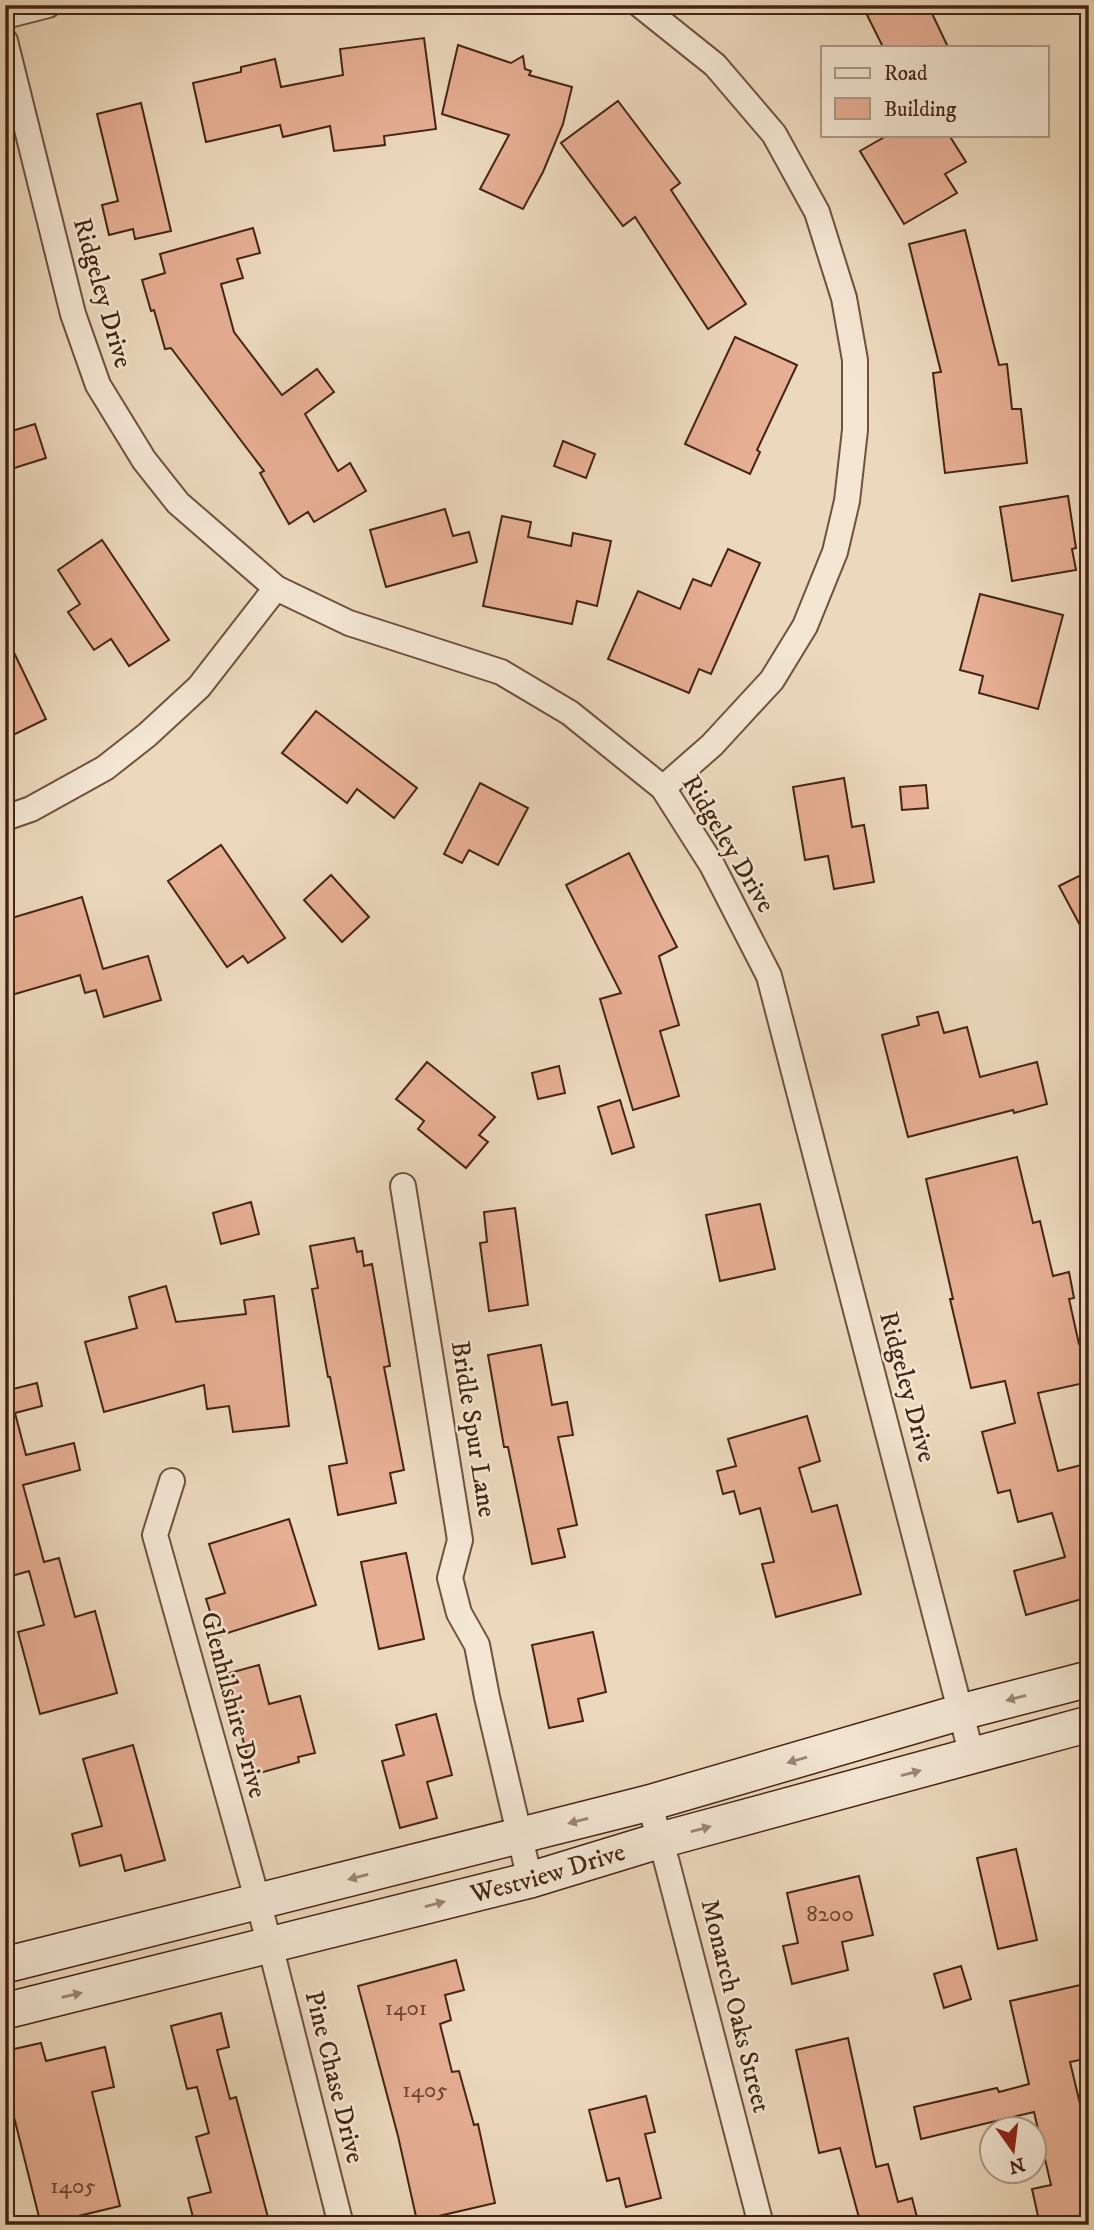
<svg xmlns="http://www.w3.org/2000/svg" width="1094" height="2230" font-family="'IM FELL DW Pica',serif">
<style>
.building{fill:#e6ae93;stroke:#452414;stroke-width:2}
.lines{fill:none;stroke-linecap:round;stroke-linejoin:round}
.minor-casing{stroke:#6f513e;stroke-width:28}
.secondary-casing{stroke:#452414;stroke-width:38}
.minor{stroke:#f3e6d3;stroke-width:24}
.secondary{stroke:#f3e6d3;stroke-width:35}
.oneway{fill:#9c8574}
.labels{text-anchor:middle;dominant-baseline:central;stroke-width:5;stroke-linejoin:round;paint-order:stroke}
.number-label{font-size:23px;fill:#6d4634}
.street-label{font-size:26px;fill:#452414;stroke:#f3e6d3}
</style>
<rect width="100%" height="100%" fill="#ecd8bc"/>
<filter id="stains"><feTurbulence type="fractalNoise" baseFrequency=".00286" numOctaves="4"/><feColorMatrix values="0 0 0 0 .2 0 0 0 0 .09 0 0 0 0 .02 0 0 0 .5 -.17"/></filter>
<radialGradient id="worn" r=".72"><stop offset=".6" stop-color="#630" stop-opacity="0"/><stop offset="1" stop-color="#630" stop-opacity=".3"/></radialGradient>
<g class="building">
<polygon points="889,5 928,5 948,47 883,47 867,15"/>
<polygon points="424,38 436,129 384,136 385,145 334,151 330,126 283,137 280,125 206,142 193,83 241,72 241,67 275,59 281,87 343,75 340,49"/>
<polygon points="458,45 511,63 523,56 525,69 531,71 529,75 572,87 563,124 543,172 523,209 480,189 509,135 442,114"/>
<polygon points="618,101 680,183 671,190 746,304 708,329 635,217 623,226 561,143"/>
<polygon points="141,103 171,231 135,239 133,229 109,235 102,205 118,201 97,114"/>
<polygon points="888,135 949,135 966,162 945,174 957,193 904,224 860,151"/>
<polygon points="253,228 260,253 237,259 243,278 221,284 234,332 282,395 317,369 334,392 305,414 338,471 350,463 366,491 314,522 308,512 289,524 260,473 264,471 171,348 165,349 154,310 151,311 142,280 165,273 160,254"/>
<polygon points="965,230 999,365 1007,364 1012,409 1021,409 1027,463 945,473 933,373 941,372 909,244"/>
<polygon points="735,337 797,365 757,450 760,452 750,474 685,444"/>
<polygon points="35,424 46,458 5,471 5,433"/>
<polygon points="563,441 595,454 586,478 554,466"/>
<polygon points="1068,496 1076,548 1072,549 1076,570 1012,581 1000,507"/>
<polygon points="445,509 453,536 469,532 477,562 386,587 370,530"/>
<polygon points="502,516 531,522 528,537 571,546 573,533 611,541 597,606 577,601 572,624 483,606"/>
<polygon points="102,540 169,640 129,666 111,639 94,650 68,612 80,604 58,570"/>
<polygon points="728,549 760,563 711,674 699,669 689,693 608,659 638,591 680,609 693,579 711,586"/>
<polygon points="980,594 1063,615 1038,709 979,693 983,676 960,670"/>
<polygon points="5,634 46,719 5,739"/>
<polygon points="316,711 417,788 394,818 357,789 347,803 282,753"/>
<polygon points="844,778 852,827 864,825 874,882 834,889 828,856 805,860 793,787"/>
<polygon points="480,783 528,808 498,865 469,850 462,863 444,854"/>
<polygon points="926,785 928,808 902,810 900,787"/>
<polygon points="221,845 285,938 248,963 243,956 227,967 168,881"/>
<polygon points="629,853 677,947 659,956 679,1025 660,1031 679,1096 633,1110 600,999 621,993 566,885"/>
<polygon points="1083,874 1089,885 1089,942 1059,886"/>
<polygon points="331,875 369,917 342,942 304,900"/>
<polygon points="82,897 103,969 148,956 161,1000 104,1017 96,990 85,993 80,975 5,997 5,920"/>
<polygon points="938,1012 944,1033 967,1027 980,1077 1037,1062 1047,1104 1014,1113 1013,1110 908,1137 882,1035 919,1025 917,1017"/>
<polygon points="427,1062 495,1117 479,1135 488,1142 466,1168 418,1129 424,1121 396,1099"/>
<polygon points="559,1066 565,1093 538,1099 532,1073"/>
<polygon points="620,1100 634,1147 612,1154 598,1107"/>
<polygon points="1017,1157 1033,1223 1040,1221 1053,1276 1069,1272 1074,1298 1069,1299 1079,1344 1089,1342 1089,1382 1038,1393 1058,1471 1089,1463 1089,1597 1026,1615 1014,1571 1065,1557 1052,1513 1018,1522 1010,1490 998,1493 982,1432 1015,1423 1005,1381 971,1388 950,1299 953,1299 926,1179"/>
<polygon points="251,1202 259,1234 221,1244 213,1213"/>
<polygon points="760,1204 775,1269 720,1281 706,1215"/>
<polygon points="515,1208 528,1305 489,1311 480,1243 487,1242 484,1212"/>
<polygon points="354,1238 357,1252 362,1251 364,1266 372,1264 390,1366 384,1367 404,1470 390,1473 396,1503 338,1515 329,1466 347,1463 330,1377 328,1377 312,1289 318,1288 310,1246"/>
<polygon points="166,1286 176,1322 246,1314 244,1300 274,1296 289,1426 233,1432 229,1406 207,1409 204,1385 104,1412 85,1342 137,1328 129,1297"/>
<polygon points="541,1345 552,1405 567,1402 573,1435 558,1437 577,1525 558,1529 565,1557 532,1564 508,1447 504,1447 488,1355"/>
<polygon points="37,1383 42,1406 15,1413 26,1455 74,1443 80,1470 23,1485 44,1562 59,1558 75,1617 95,1611 117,1693 40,1714 18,1632 44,1625 29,1571 5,1578 5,1391"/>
<polygon points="807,1416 820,1461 799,1468 812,1512 837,1505 861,1594 776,1617 762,1564 774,1562 760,1508 740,1514 734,1491 723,1494 717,1471 736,1466 728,1439"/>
<polygon points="289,1519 316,1605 218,1636 206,1599 225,1593 209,1544"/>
<polygon points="406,1553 424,1639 379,1649 361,1562"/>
<polygon points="593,1632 606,1692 578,1699 583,1721 549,1728 532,1645"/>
<polygon points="259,1665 269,1704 300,1696 315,1753 298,1757 299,1762 252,1775 226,1674"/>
<polygon points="436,1714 452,1775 427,1782 437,1818 400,1828 382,1761 404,1755 396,1725"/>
<polygon points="133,1745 165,1860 125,1871 121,1855 80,1866 72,1834 102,1826 83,1759"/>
<polygon points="1016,1849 1037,1940 998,1949 977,1858"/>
<polygon points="859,1876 873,1935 842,1942 848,1970 792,1984 783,1946 798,1943 787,1893"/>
<polygon points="456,1960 464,1990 445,1995 451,2020 440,2024 452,2072 459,2071 474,2125 478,2124 495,2203 417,2221 398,2136 358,1986"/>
<polygon points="961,1966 971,1999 944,2008 934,1974"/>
<polygon points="1089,1983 1089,2058 1070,2062 1086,2129 1089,2128 1089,2222 1078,2225 1040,2225 1032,2189 1051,2185 1034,2112 921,2139 914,2107 997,2088 999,2092 1029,2084 1010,2001"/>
<polygon points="221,2013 229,2047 217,2050 230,2099 236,2097 270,2225 195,2225 188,2198 211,2192 196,2137 209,2133 197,2087 187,2089 171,2026"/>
<polygon points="848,2038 876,2167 888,2164 898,2202 912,2198 919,2225 861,2225 840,2148 819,2153 796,2050"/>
<polygon points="41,2043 46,2061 105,2047 114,2087 92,2092 120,2206 41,2225 5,2081 5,2051"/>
<polygon points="646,2096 655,2132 645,2134 661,2198 626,2207 619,2178 607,2181 589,2110"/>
</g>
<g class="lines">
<g class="minor-casing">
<g id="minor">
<polyline points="640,5 715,65 774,134 817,212 844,298 855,360 855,430 847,501 835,552 805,626 772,680 712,745 663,788"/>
<polyline points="5,16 48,5"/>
<polyline points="5,41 73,314 98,385 144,460 178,503 276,588 349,623 501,672 570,713 663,788 712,865 769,976 972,1756"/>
<polyline points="5,818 31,809 105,768 147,735 199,687 276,588"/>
<polyline points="403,1186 460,1540 450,1578 459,1613 477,1645 487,1697 530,1880"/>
<polyline points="172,1481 155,1535 270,1945 341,2225"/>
<polyline points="649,1803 667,1863 761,2225"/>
</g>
</g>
<g class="secondary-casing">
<g id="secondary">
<polyline points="5,1965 649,1803 961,1712 1089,1679"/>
<path id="s1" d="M 5,2011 L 530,1880 L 661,1840 L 1089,1724"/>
</g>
</g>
<use href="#minor" class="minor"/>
<use href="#secondary" class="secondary"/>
</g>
<defs><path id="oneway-solid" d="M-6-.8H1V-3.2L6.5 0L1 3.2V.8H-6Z" transform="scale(1.75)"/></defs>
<g class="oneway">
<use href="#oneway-solid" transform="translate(1016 1698) rotate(165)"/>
<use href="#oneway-solid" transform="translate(797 1760) rotate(164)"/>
<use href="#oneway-solid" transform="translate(911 1773) rotate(-15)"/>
<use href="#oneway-solid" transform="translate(578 1821) rotate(166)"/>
<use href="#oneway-solid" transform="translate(701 1829) rotate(-15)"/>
<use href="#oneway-solid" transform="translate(358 1877) rotate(166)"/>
<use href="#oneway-solid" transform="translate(435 1904) rotate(-14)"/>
<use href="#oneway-solid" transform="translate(72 1995) rotate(-13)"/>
</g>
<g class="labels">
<g class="number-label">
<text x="830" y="1914">8200</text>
<text x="406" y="2008">1401</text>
<text x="425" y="2090">1405</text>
<text x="73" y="2186">1405</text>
</g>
<g class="street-label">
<text transform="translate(102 293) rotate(74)">Ridgeley Drive</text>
<text transform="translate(728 844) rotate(59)">Ridgeley Drive</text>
<text transform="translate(907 1387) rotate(75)">Ridgeley Drive</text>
<text transform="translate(473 1429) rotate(81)">Bridle Spur Lane</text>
<text transform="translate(233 1705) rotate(75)">Glenhilshire Drive</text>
<text stroke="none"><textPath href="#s1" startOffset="560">Westview Drive</textPath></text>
<text transform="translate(735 2006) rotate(76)">Monarch Oaks Street</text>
<text transform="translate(334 2077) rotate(76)">Pine Chase Drive</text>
</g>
</g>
<rect width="1094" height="2230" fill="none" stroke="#ecd8bc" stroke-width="28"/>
<rect x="7" y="7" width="1080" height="2216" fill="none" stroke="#452414" stroke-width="3.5"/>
<rect x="14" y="14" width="1066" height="2202" fill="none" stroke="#452414" stroke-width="2"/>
<rect x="821" y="46" width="228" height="91" fill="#f3e6d3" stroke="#ad9887" stroke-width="2"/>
<rect x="835" y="68" width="35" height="10" fill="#f3e6d3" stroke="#ad9887" stroke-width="2"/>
<text x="884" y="80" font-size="21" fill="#452414">Road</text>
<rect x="835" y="98" width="35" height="21" fill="#e6ae93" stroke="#ad9887" stroke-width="2"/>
<text x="884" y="116" font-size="21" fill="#452414">Building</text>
<g transform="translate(1013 2150) rotate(166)"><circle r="33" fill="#f3e6d3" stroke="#ad9887" stroke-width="2"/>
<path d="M0-5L12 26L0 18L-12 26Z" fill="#8f2418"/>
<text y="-10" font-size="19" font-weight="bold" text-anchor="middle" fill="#452414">N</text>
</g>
<rect width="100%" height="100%" filter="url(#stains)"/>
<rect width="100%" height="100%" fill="url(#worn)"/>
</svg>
